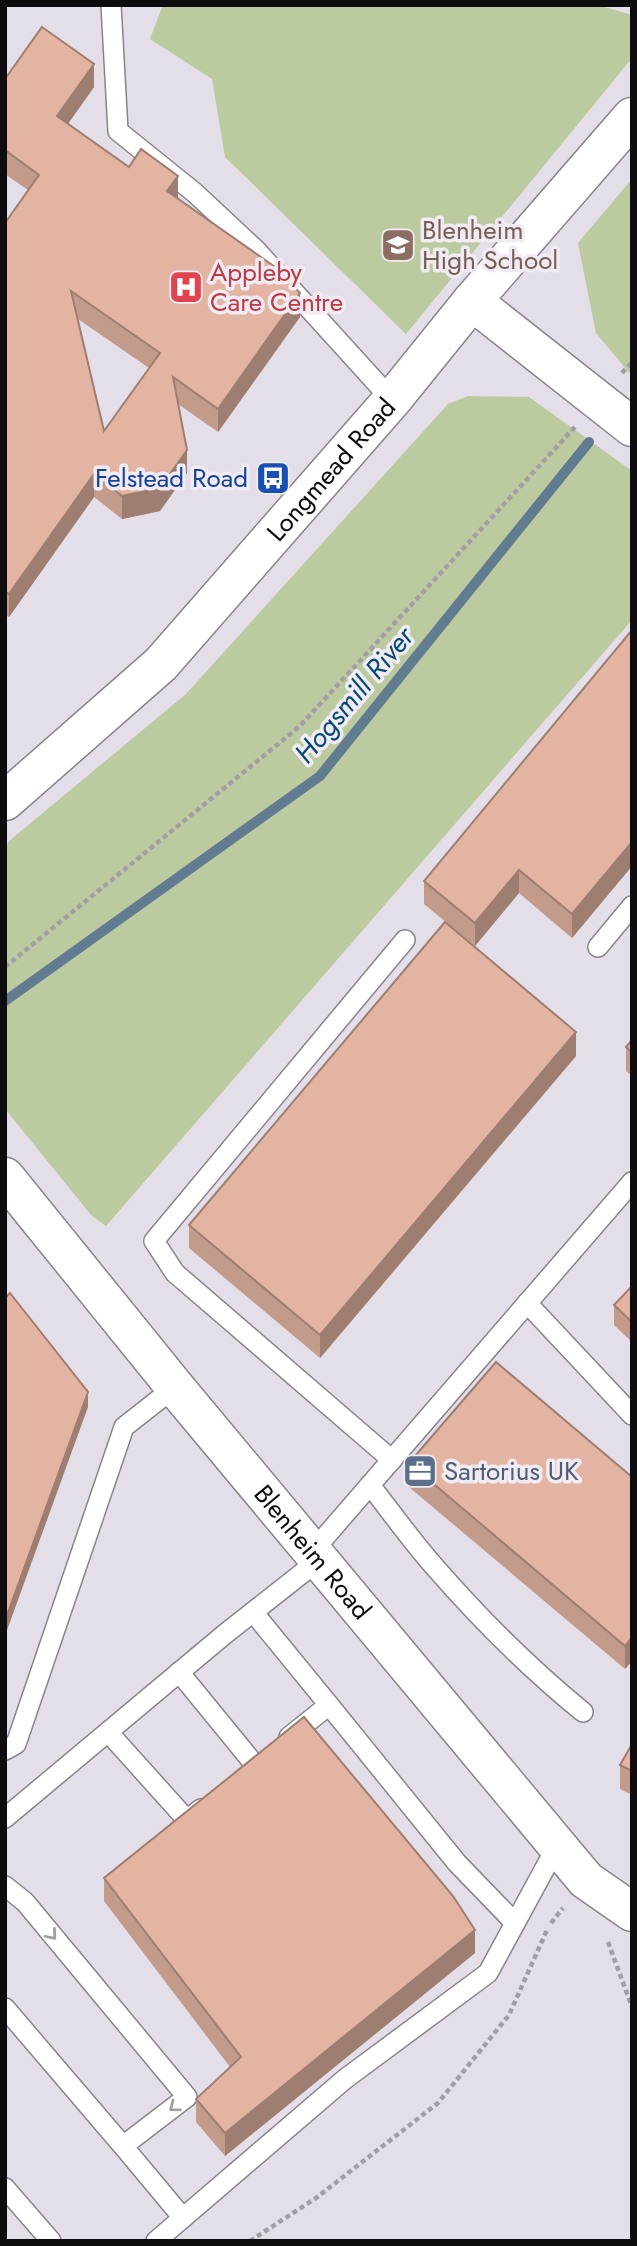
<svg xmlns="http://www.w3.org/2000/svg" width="637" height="2246" font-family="Jost,sans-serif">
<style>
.green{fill:#bcca9f}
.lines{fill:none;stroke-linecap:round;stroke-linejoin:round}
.stream{stroke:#617b90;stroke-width:10}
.service-casing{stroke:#89848c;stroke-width:22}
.minor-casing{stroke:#89848c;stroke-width:41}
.tertiary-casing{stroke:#89848c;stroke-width:41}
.path{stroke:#a39ea6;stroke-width:4.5;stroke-dasharray:5 3.5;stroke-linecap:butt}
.service{stroke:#fff;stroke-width:19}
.minor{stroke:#fff;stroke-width:38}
.tertiary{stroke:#fff;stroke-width:38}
.wall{fill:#c29b8a;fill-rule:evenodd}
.shaded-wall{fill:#9e7e71}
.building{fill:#e2b4a1;stroke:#9e7e71;stroke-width:2;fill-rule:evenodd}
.oneway{stroke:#9f9e9f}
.labels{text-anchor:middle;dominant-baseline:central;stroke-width:7;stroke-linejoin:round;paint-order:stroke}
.education-label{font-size:26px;fill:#785e54;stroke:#f1ebf4;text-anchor:start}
.health-label{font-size:26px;fill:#be3a42;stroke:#f1ebf4;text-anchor:start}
.street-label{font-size:26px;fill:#0e0c0f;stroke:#f1ebf4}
.transit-label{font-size:26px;fill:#164399;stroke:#f1ebf4;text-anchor:end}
.service-label{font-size:26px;fill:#4e5e75;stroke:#f1ebf4;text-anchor:start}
.water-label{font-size:28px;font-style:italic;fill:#034b72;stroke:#f1ebf4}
</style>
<rect width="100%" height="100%" fill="#e3dee7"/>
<g class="green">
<polygon points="163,5 598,5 632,15 632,58 406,334 225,157 212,79 150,39"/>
<polygon points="632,179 632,376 596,333 578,243"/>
<polygon points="468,396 529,397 632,471 632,620 106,1226 92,1216 5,1109 5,850 9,841 186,694 448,404"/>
</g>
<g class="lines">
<polyline class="stream" points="5,1001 320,776 589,442"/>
<g class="service-casing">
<g id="service">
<polyline points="111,5 118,131 195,193 256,250 392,400"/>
<polyline points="598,947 632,906"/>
<polyline points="527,1303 632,1415"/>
<polyline points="392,1460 175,1273 154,1241 405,940"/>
<path d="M 370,1485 C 391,1512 411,1540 433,1565 C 479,1618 529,1668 583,1712"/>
<polyline points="312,1552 632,1182"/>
<polyline points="253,1612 329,1705 289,1737"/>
<polyline points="179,1672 255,1765"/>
<polyline points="329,1705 457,1863 515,1923"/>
<polyline points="108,1732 187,1820 201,1809"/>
<polyline points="5,1750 16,1744 124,1427 175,1387"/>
<polyline points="5,1818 225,1634 319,1560"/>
<polyline points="5,1886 25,1902 187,2097 123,2146 5,2008"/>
<polyline points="123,2146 183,2218"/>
<polyline points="5,2188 51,2241"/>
<polyline points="156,2241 345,2079 488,1973 557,1846"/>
</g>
</g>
<g class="minor-casing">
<g id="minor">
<polyline points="472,301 632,427"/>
<path id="s1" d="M 5,1177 L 175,1387 L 586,1880 L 632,1912"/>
</g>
</g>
<g class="tertiary-casing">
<g id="tertiary">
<path id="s2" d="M 5,801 L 161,664 L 392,400 L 472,301 L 632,117"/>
</g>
</g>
<g class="path">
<polyline points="622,373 632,362"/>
<polyline points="5,967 299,727 575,427"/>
<polyline points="551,1923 563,1908"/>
<polyline points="608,1942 632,2007"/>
<polyline points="250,2241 316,2198 438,2103 509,2015 547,1930"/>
</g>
<use href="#service" class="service"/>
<use href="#minor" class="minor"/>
<use href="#tertiary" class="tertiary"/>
</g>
<g class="wall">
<path d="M 5,79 L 94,87 L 68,124 L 129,167 L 178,199 L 300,317 L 218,432 L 178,404 L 187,473 L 160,511 L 122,519 L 94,497 L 9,617 L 5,615 L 5,223 L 28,190 L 5,174 ZM 78,319 L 149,368 L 104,431 Z"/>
<polygon points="632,630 632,866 572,938 519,893 475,946 424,904 424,881"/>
<polygon points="632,1040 632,1076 626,1071 626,1047"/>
<polygon points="576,1056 320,1358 189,1248 189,1225"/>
<polygon points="632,1286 632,1342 614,1325 614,1305"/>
<polygon points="409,1463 632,1477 632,1661 625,1669 409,1487"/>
<polygon points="632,1744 632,1795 620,1789 620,1765"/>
<polygon points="104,1878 475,1953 225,2156 196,2122 196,2099 230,2067 104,1901"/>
</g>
<g class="shaded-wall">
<polygon points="94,64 94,87 57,139 57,116"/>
<polygon points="178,176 178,199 167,191"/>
<polygon points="300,293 300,317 218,432 218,409"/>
<polygon points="187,450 187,473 160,511 122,519 122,496"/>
<polygon points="94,474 94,497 9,617 9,594"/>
<polygon points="632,842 632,866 572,938 572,914"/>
<polygon points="519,870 519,893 475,946 475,923"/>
<polygon points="576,1032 576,1056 320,1358 320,1335"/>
<polygon points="88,1392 88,1407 6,1633 6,1618"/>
<polygon points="632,1638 632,1661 625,1669 625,1646"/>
<polygon points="475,1930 475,1953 225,2156 225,2133"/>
</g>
<g class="building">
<path d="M 42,27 L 94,64 L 57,116 L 129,167 L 141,149 L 178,176 L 167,191 L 278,269 L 300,293 L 218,409 L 173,377 L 187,450 L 160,488 L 122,496 L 94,474 L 9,594 L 5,592 L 5,223 L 39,175 L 5,150 L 5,79 ZM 71,291 L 160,353 L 104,431 Z"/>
<polygon points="632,630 632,842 572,914 519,870 475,923 424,881"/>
<polygon points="445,922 576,1032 320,1335 189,1225"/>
<polygon points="632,1040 632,1052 626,1047"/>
<polygon points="632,1286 632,1322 614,1305"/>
<polygon points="10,1293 88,1392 6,1618 5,1296 6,1297"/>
<polygon points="496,1362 632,1477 632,1638 625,1646 409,1463"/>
<polygon points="304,1717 453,1896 475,1930 225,2133 196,2099 241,2057 104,1878"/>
<polygon points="632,1744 632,1771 620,1765"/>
</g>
<defs><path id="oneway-chevron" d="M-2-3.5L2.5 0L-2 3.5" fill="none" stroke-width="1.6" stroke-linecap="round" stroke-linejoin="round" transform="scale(1.75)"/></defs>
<g class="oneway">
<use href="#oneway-chevron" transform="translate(52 1935) rotate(50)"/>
<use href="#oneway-chevron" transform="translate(174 2107) rotate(143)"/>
</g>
<defs>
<g id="school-square" transform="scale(1.75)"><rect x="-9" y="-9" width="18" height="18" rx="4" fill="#8d6e63" stroke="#f1ebf4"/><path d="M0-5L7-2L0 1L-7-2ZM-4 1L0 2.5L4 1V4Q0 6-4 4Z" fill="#fff"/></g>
<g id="hospital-square" transform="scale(1.75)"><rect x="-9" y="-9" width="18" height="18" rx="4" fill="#e0444e" stroke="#f1ebf4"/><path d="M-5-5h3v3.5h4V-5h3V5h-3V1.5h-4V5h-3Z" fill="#fff"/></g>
<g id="bus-square" transform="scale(1.75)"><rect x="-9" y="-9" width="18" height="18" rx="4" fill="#1a4fb4" stroke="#f1ebf4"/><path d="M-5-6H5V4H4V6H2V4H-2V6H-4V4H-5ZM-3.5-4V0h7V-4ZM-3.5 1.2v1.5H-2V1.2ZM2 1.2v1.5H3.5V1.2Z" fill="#fff"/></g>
<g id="office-square" transform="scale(1.75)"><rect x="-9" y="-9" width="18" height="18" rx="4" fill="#5c6f8a" stroke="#f1ebf4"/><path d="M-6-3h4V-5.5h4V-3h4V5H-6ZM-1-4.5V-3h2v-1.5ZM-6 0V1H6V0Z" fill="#fff"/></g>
</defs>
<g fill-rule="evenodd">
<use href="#school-square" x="398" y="245"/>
<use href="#hospital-square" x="186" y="287"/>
<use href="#bus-square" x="273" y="478"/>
<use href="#office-square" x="420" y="1471"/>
</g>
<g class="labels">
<g class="education-label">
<text x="422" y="230">Blenheim<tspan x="422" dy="30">High School</tspan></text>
</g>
<g class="health-label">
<text x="210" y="272">Appleby<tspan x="210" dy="30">Care Centre</tspan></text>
</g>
<g class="street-label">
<text stroke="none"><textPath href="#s2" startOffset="466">Longmead Road</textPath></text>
<text stroke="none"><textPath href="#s1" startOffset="485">Blenheim Road</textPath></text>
</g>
<g class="transit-label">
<text x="248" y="478">Felstead Road</text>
</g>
<g class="service-label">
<text x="444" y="1471">Sartorius UK</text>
</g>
<g class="water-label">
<text transform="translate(354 695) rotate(-50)">Hogsmill River</text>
</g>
</g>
<rect width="637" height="2246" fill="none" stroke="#0e0c0f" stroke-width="14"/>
</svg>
